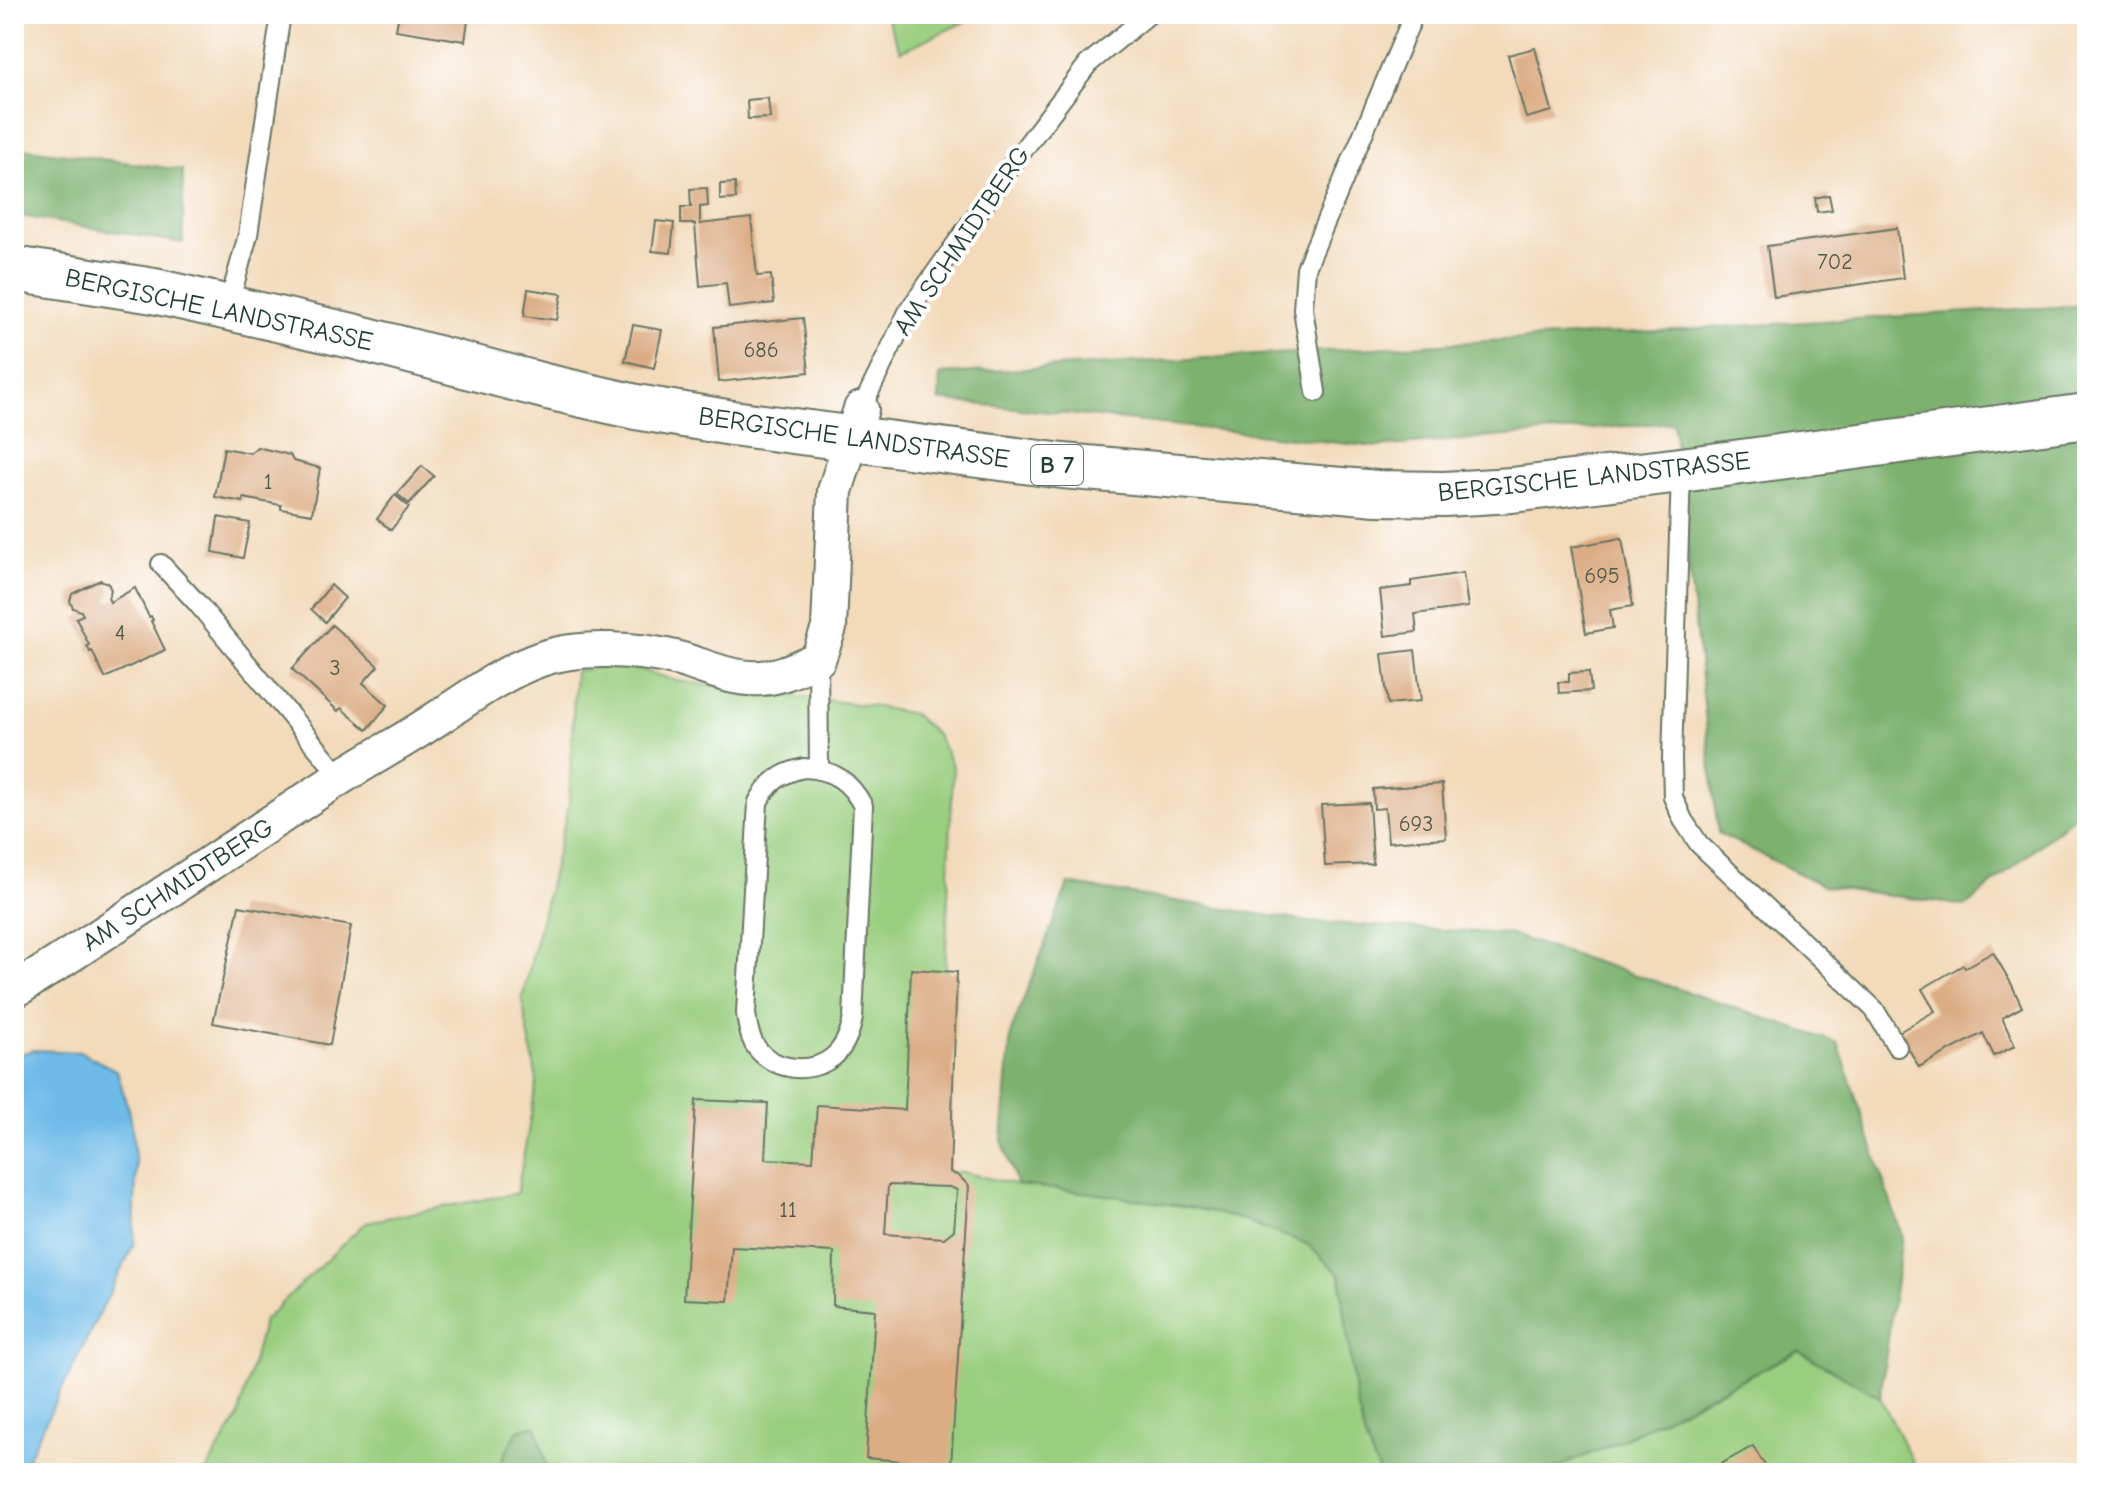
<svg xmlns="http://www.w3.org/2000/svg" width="2101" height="1487" font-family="'Comic Neue',sans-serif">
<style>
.green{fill:#9ace7f;stroke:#5c865a;stroke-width:2}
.forest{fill:#7bb16e;stroke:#4d7751;stroke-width:2}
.water{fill:#6ebbe8;stroke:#467c8e;stroke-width:2}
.building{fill:#dcad85;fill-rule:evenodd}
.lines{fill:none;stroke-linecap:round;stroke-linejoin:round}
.lane-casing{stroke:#697463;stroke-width:22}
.street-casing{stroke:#697463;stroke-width:38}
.primary-casing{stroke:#697463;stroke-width:48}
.lane{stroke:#fff;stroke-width:18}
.street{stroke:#fff;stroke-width:34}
.primary{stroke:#fff;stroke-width:44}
.labels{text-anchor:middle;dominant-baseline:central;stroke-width:8;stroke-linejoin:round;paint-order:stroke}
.number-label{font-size:22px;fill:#4e5948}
.shield{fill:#fff;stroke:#627771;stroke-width:2}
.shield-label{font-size:24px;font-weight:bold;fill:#1f3d34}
.street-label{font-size:26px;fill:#1f3d34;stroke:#fff}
</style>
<rect width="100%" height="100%" fill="#fff"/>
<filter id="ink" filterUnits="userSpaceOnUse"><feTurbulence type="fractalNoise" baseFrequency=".0125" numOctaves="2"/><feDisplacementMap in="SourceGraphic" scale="16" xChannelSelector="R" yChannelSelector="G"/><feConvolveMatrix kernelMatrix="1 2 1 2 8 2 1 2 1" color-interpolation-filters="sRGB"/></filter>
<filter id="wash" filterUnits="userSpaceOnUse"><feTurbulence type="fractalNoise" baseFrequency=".006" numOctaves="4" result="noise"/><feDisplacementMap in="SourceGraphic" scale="32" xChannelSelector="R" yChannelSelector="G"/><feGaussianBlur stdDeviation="1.8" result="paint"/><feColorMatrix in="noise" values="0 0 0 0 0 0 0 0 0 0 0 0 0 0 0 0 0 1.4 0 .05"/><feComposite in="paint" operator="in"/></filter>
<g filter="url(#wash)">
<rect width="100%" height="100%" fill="#f2daba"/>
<g class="green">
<polygon points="885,14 982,14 901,51"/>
<polygon points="608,666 641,670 677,681 872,706 913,714 937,735 953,767 939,1134 950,1172 962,1172 1017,1185 1094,1193 1195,1208 1240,1219 1307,1244 1340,1275 1355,1394 1365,1439 1379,1473 205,1473 238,1417 264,1320 366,1222 517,1193 537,1081 522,999 569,804 575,671"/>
<polygon points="1799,1351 1880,1397 1918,1473 1544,1473 1613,1444"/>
</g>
<g class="forest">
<polygon points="14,147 183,170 183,243 14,215"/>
<polygon points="2087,305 2087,806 1966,906 1824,886 1718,833 1673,422 1377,447 939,400 940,374"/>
<polygon points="1068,884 1310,922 1508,934 1661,983 1838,1043 1902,1236 1880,1397 1798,1351 1613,1444 1544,1473 1379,1473 1365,1439 1355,1394 1340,1275 1307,1244 1240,1219 1195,1208 1094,1193 1017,1185 1002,1140 1011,1032"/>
<polygon points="536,1425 549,1473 495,1473 518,1430"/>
</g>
<polygon class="water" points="33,1050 81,1052 117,1071 131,1119 136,1168 134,1244 28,1457 14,1470 14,1056"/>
<g id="blocks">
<g class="building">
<polygon points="399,14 469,14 465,41 396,30"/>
<polygon points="1535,48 1552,111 1526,118 1508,55"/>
<polygon points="768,98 770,118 748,119 747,100"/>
<polygon points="735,183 736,199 720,200 720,184"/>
<polygon points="707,188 708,206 700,207 700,224 751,218 757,276 771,275 774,303 729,308 726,283 700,286 695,224 681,224 681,207 691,207 690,189"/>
<polygon points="1829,195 1832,210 1817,212 1815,198"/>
<polygon points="656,221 674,223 671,253 652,251"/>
<polygon points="1897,228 1903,278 1774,297 1767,246"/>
<polygon points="528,289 562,294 557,320 524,316"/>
<polygon points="803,318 809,372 719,382 714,327"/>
<polygon points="633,325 662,330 654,368 625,361"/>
<polygon points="257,447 290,455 293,461 320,468 312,514 281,509 281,505 243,498 243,502 215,497 224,448 250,453"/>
<polygon points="422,466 434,476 409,504 397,494"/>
<polygon points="395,495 409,507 391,530 377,519"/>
<polygon points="218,517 250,523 243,558 213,552"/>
<polygon points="1622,538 1633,606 1610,610 1613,628 1586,633 1571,547"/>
<polygon points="1463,573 1468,607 1415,614 1417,632 1385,636 1380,590 1411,586 1411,581"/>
<polygon points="100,580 108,583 111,590 108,598 110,602 135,588 149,617 151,616 153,620 151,621 165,650 105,678 92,651 90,652 87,646 89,645 76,618 83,615 81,611 73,608 70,601 72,594"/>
<polygon points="331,585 345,598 325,622 311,609"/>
<polygon points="332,625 378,666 363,683 388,705 367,730 341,708 338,711 292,669"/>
<polygon points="1415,650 1421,701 1388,704 1382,654"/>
<polygon points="1589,672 1591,691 1559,693 1558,682 1569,682 1569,673"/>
<polygon points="1442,784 1446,838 1388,842 1385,808 1374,809 1373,789"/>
<polygon points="1369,803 1373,864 1325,866 1321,805"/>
<polygon points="239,906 351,926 330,1045 213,1023"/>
<polygon points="1993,952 2012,985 2022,1007 2002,1018 2015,1046 1994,1056 1983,1033 1919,1067 1899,1032 1935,1011 1922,989 1963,965 1965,968"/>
<path d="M 911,969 L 957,972 L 950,1172 L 959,1176 L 969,1186 L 951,1465 L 866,1458 L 875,1310 L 833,1306 L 834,1252 L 732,1247 L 728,1301 L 684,1299 L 696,1100 L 768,1103 L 765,1159 L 813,1161 L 817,1105 L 905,1110 ZM 888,1185 L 950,1187 L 957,1190 L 954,1230 L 944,1238 L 885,1234 Z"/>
<polygon points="1753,1446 1767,1469 1761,1473 1705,1473"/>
</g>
</g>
</g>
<g filter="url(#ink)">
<use href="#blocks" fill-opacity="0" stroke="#697463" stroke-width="2"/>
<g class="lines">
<g class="lane-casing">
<g id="lane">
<polyline points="228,307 248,235 281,14"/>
<polyline points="1316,392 1303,309 1306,268 1414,14"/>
<polyline points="861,409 909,310 1017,158 1088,64 1149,14"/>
<polyline points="1681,471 1672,759 1673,797 1683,820 1699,844 1874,1009 1897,1047"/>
<polyline points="161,564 198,604 341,777"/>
<polyline points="818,659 819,768"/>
<path d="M 804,768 C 832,769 850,781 863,806 L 853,1018 C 850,1033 845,1047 833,1057 C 809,1076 770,1070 754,1044 C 749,1034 747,1024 746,1013 L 758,802 C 769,782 781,773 804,768 Z"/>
</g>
</g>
<g class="street-casing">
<path id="street" d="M 14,991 C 123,922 230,849 338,779 C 364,762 391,748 416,732 C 457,707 495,675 541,659 C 579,645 640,649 679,659 C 707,667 732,680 761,678 C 781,677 799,667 818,659 L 829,628 L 835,491 L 861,409"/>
</g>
<g class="primary-casing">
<polyline id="primary" points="14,269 154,291 352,336 548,387 636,407 732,423 1063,466 1377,493 1444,494 1512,490 1681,470 2087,416"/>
</g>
<use href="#lane" class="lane"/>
<use href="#street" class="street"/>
<use href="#primary" class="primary"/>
</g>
</g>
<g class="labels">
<g class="number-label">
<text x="1835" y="262">702</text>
<text x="761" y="350">686</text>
<text x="268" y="482">1</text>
<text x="1602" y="576">695</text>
<text x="120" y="633">4</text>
<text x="335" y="668">3</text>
<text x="1416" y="824">693</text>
<text x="788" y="1210">11</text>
</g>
<rect class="shield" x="1031" y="445" width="52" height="40" rx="6"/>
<g class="shield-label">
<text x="1057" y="465">B 7</text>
</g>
<g class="street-label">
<text transform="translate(962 241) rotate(-56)">AM SCHMIDTBERG</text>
<text transform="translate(219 310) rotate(12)">BERGISCHE LANDSTRASSE</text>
<text transform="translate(854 438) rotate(8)">BERGISCHE LANDSTRASSE</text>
<text transform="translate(1594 477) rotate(-6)">BERGISCHE LANDSTRASSE</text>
<text transform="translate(178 885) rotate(-33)">AM SCHMIDTBERG</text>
</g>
</g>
<rect width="2101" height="1487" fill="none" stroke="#fff" stroke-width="48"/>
</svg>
